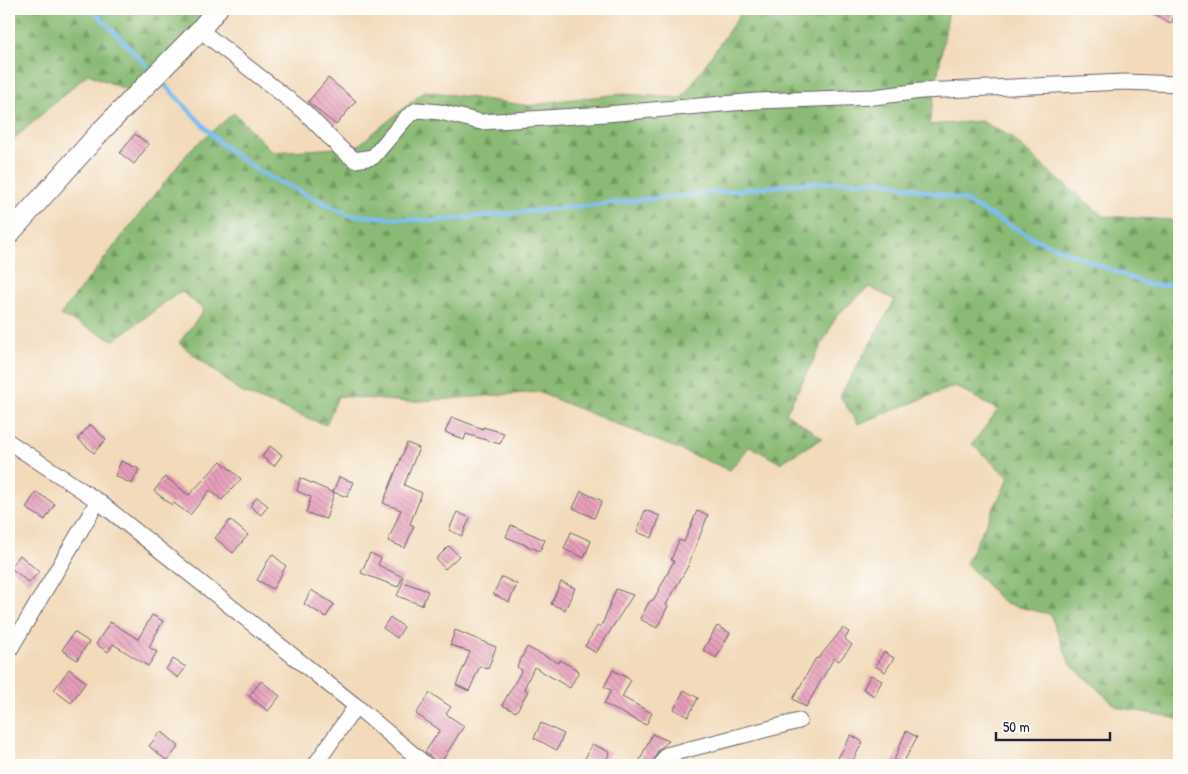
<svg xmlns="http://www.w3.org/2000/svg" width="1188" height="774" font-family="'Patrick Hand',sans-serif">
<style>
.forest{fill:url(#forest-firs);stroke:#566e58}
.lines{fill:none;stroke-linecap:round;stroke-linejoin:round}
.stream{stroke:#7ebdf2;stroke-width:4.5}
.building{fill:url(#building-back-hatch)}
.minor-casing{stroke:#6b6267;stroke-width:17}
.tertiary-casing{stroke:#6b6267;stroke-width:22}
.minor{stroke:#fff;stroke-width:15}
.tertiary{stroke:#fff;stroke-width:20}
</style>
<defs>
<pattern id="forest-firs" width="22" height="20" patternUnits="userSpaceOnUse" patternTransform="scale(1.25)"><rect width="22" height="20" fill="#8aba74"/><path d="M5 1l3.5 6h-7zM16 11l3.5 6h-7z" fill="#709760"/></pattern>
<pattern id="building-back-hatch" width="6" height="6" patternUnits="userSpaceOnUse" patternTransform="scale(1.25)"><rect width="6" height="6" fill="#e79eba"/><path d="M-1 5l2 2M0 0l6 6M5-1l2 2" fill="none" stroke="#bb8098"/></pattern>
</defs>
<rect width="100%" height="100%" fill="#fdfcf7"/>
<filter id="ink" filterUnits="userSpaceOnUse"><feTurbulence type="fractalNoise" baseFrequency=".02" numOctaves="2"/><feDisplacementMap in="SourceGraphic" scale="10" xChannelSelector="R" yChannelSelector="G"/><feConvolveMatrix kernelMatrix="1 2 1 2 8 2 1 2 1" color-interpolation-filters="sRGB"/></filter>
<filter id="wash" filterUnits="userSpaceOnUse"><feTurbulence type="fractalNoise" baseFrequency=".0096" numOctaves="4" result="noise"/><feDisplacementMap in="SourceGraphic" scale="20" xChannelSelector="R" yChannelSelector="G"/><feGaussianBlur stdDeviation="1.12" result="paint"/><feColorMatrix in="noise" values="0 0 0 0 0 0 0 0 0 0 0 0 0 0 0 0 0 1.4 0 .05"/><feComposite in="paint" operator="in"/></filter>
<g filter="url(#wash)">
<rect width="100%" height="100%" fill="#f2daba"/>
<g class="forest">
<polygon points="9,9 231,9 142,96 88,74 9,143"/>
<polygon points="744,9 949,9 929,125 981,121 1011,137 1054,176 1103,216 1170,220 1179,225 1179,719 1117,707 1070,664 1050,614 1005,604 966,563 1009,478 972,444 998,410 955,386 858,424 840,396 895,300 869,287 837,315 786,413 822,438 780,463 750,446 730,470 538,392 408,402 338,396 326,425 241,392 179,343 204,310 181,291 114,340 60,315 191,149 234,113 273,152 356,147 425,91 531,106 556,101 621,94 682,98"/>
</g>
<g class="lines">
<g class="stream">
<polyline points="92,9 147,66"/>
<polyline points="165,85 221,144 261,173 350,215 434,221 808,183 882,181 963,200 1037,240 1149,285 1179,285"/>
</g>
</g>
<g id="blocks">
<g class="building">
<polygon points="1142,9 1178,9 1171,23"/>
<polygon points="328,78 356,101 336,125 308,102"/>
<polygon points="135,134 149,144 134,164 120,153"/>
<polygon points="452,417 483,429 483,427 504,433 500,444 466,434 464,440 445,432"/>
<polygon points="90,424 106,439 94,453 78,439"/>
<polygon points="407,443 419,448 404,485 422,493 410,524 414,526 405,548 388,541 401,510 383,503"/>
<polygon points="270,446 282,455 274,466 262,457"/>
<polygon points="121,461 139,469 132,484 115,476"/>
<polygon points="221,461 241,479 222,500 210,490 190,515 174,503 172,505 154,491 165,477 189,495"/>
<polygon points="339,477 353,482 347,497 333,492"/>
<polygon points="300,478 334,493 326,519 306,513 311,497 297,491"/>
<polygon points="581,491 602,501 594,518 573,508"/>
<polygon points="36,492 55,504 45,520 26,508"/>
<polygon points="257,497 268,506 261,515 250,506"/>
<polygon points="645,510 660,516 652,538 637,532"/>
<polygon points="697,511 708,515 688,566 666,605 668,606 657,628 640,619 649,602 654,599 674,561 671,560 679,540 684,542"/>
<polygon points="457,512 470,518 462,536 449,530"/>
<polygon points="230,520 248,535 233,553 215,538"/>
<polygon points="511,525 545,540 540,551 506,537"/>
<polygon points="571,532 591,541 584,558 564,549"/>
<polygon points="449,546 459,556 445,569 436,559"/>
<polygon points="370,553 381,558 378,565 403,577 398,587 361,573"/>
<polygon points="272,554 286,566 273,589 257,580"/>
<polygon points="20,555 39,572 29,583 10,567"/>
<polygon points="502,577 517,584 509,602 493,594"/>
<polygon points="403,582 428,591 422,605 397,596"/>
<polygon points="561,582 575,588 565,610 551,604"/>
<polygon points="616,589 633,595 596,653 585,646 598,625 601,627"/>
<polygon points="311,590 334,604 326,617 304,604"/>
<polygon points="152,615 163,621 149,647 157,652 148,666 113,644 108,652 96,644 110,622 138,639"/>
<polygon points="390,617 404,627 397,638 383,628"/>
<polygon points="717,626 730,633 716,658 703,650"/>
<polygon points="843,628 849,632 845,639 852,645 839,661 834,658 806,707 793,699 816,658 818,659"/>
<polygon points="455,630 496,647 488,669 480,666 469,691 456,685 470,652 450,645"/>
<polygon points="74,632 89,642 77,660 62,650"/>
<polygon points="527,647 559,663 560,660 579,671 570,688 534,667 524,689 528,691 516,712 502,705 522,670 517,667"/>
<polygon points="884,652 894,658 885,672 875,666"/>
<polygon points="173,659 186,667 178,678 166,669"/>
<polygon points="69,669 86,682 71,703 54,690"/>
<polygon points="613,670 631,680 622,697 652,713 646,725 604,704 611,690 604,687"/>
<polygon points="871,675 882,681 874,696 863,689"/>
<polygon points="261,681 280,696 268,711 249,696"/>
<polygon points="684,690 698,698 688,717 674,709"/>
<polygon points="430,693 451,707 446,714 464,726 440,764 425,752 440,730 416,714"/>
<polygon points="541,723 564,734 557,750 534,738"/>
<polygon points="161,731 179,746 167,761 149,746"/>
<polygon points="906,731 917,737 902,765 892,765"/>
<polygon points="652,734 669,741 658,750 652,765 647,765 639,762"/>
<polygon points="851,735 863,742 850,765 838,758"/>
<polygon points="592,744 610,752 604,765 585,759"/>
</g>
</g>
</g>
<g filter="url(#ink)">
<use href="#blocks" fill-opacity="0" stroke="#6b6267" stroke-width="1"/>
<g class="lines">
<g class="minor-casing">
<g id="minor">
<polyline points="200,30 305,112 341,149 355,160 373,157 407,117 417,110 440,112 481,122 606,114 757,101 874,97 921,91 1124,82 1179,84"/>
<polyline points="9,442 98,501 356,706 426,765"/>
<polyline points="9,651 98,501"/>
<polyline points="315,765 356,706"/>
<polyline points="661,765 666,755 799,721"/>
</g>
</g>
<g class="tertiary-casing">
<polyline id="tertiary" points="9,234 102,130 200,30 217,9"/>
</g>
<use href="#minor" class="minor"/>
<use href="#tertiary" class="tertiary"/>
</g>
</g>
<rect width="1188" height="774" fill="none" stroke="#fdfcf7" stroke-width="30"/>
<path d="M996 732v8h114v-8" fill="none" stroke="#22223b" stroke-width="2.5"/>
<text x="1003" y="732" font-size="15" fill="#22223b" stroke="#fdfcf7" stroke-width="4" paint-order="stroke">50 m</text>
</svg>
